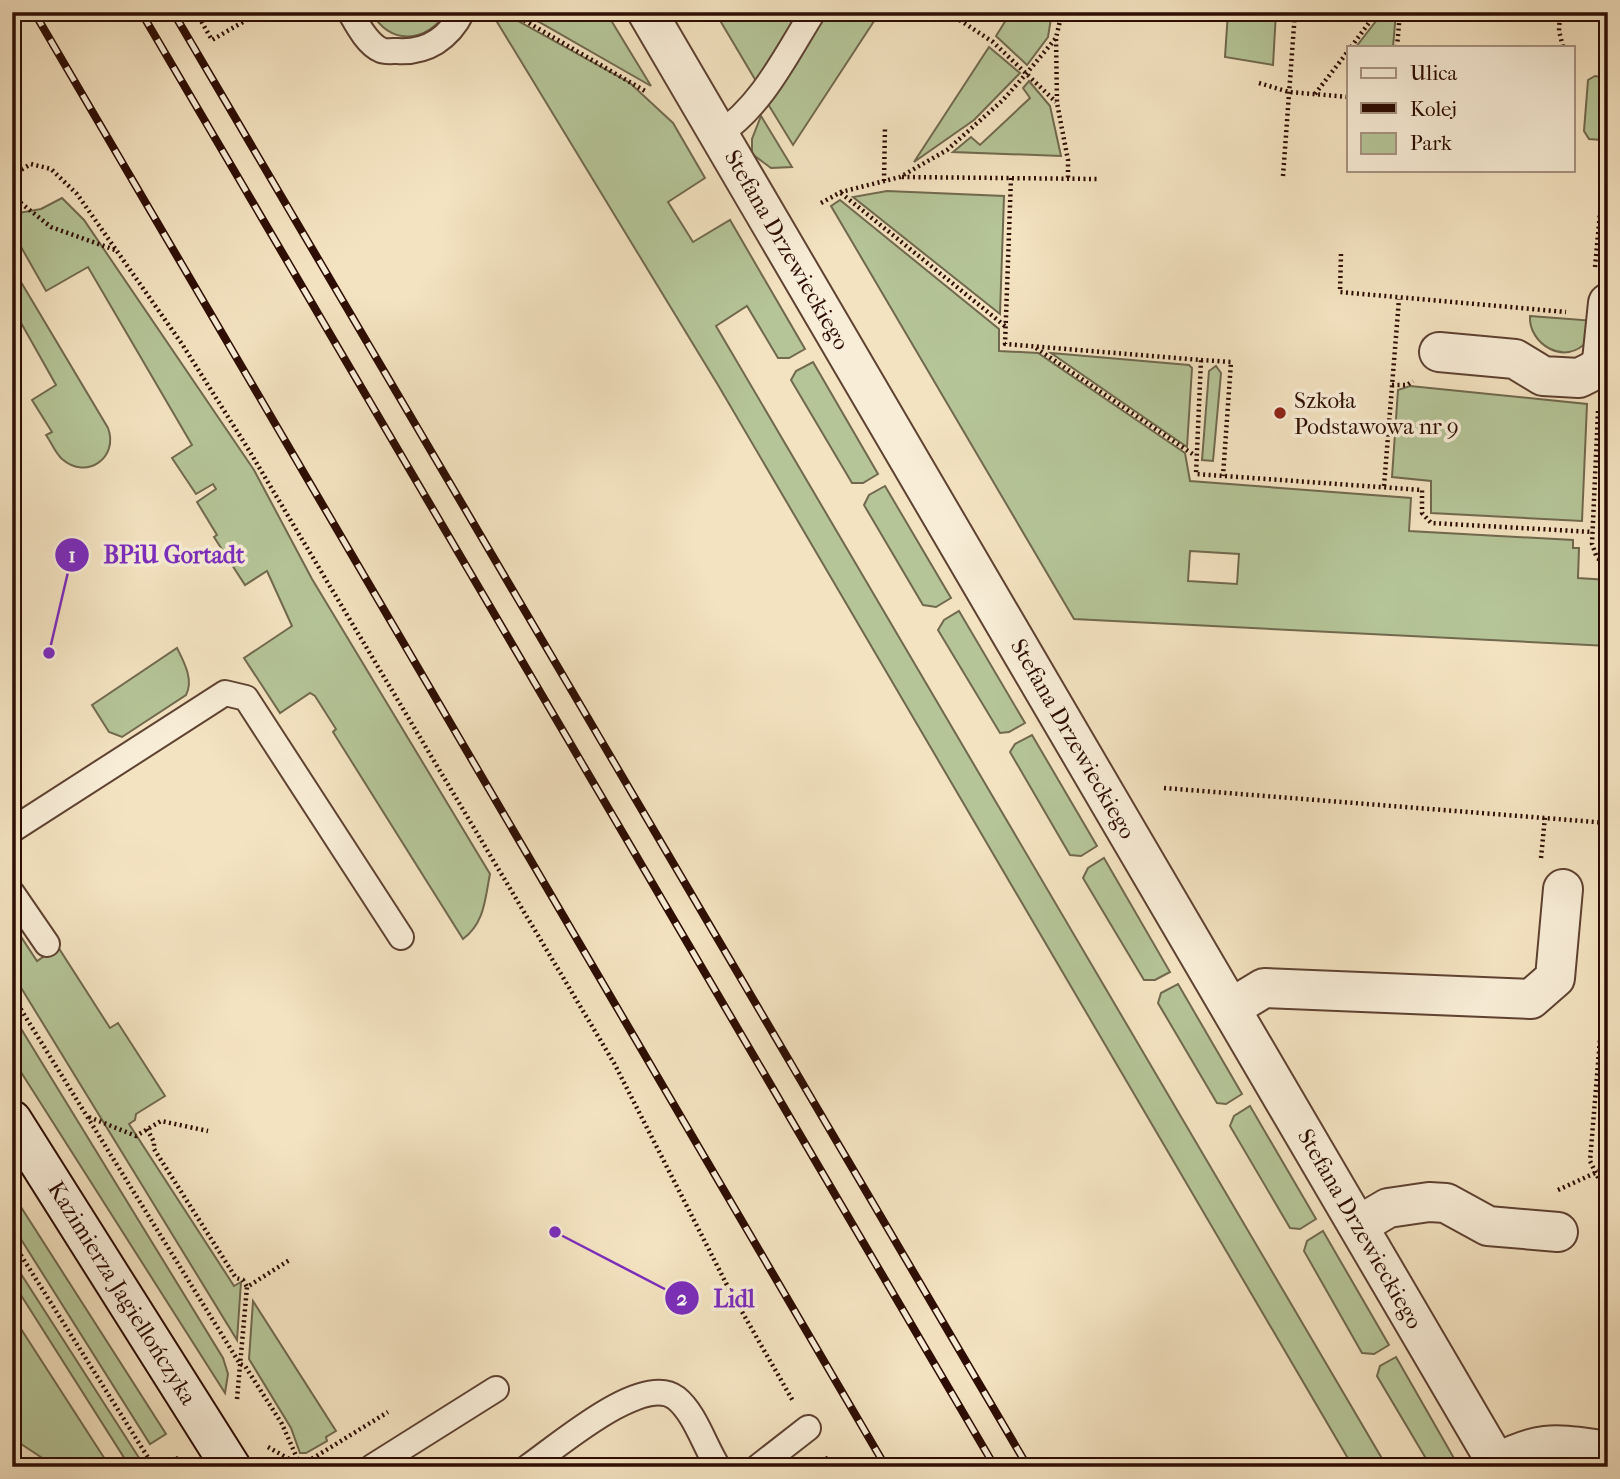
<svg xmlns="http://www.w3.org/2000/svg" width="1620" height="1479" font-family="'IM FELL French Canon',serif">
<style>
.green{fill:#b5c598;stroke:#71694e;stroke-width:2;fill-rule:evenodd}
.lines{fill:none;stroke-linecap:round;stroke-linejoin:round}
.lane-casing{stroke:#5f4232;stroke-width:28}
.street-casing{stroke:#5f4232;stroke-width:42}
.secondary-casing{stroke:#2d0d03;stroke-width:42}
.path{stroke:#2d0d03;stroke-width:4.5;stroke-dasharray:2 3.5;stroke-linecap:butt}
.lane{stroke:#f8edd7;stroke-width:24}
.street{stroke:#f8edd7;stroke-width:38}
.secondary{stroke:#f8edd7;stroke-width:38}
.rail-casing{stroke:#2d0d03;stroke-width:8}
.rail{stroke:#f8edd7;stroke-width:5;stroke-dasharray:16;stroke-linecap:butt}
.poi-dot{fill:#8f2418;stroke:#f8edd7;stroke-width:2.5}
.labels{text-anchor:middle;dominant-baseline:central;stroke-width:7;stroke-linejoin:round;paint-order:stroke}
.street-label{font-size:23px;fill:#2d0d03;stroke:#f8edd7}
.poi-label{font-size:23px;fill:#2d0d03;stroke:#f8edd7;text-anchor:start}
.leader{fill:none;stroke:#7b2cbf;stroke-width:2.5}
.callout-dot{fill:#7b2cbf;stroke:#f8edd7;stroke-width:2.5}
.mark-label{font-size:21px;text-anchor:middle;font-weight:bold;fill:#fff}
.callout-label{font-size:24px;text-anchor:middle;font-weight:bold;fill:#7b2cbf;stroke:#f8edd7;stroke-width:7;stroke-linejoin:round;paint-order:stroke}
</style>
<rect width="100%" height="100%" fill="#f4e3c1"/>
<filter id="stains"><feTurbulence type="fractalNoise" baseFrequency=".00286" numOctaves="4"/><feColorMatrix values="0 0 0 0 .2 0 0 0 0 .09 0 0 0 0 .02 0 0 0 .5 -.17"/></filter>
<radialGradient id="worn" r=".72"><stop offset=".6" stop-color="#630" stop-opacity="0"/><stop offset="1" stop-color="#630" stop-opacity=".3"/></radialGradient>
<g class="green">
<path d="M 371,12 L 447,12 C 425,43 391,46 371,12 Z"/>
<polygon points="491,12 502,12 630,83 673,123 705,178 668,202 693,242 730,220 805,349 789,358 778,358 747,306 716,326 1387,1467 1353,1467 718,385"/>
<polygon points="519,12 606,12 651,86 539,22"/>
<polygon points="715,12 799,12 756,81"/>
<polygon points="825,12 880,12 793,145 768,104"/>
<polygon points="1011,12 1052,12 1048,37 1027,65 996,36"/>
<polygon points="1228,12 1276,12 1273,65 1225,57"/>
<polygon points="1383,12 1396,12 1393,47 1356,47"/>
<polygon points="989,47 1020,73 974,120 914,162"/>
<polygon points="1595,76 1607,78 1601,140 1589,139 1584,131 1588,80"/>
<polygon points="1029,81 1050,106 1061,156 953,152 971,137 980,145 1030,98 1023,88"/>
<polygon points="761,116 792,167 771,168 752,154 752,139"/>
<polygon points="887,191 1004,196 1000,314 853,197"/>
<path d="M 62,198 L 84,220 L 254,470 L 312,579 L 490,874 C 485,898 485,923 463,939 L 333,732 L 336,729 L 315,696 L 310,693 L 280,713 L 244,658 L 292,626 L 267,571 L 245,585 L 214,537 L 217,535 L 197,502 L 216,489 L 213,484 L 196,494 L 172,458 L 192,445 L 88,267 L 46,291 L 12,231 L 12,200 L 19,213 L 41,209 Z"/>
<path d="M 840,200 L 999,329 L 999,351 L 1038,353 L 1185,453 L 1190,481 L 1411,498 L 1409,531 L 1573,540 L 1573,548 L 1579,548 L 1578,578 L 1608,580 L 1608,646 L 1074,619 L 831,206 ZM 1190,551 L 1239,554 L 1237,584 L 1188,581 Z"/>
<path d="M 12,267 L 108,428 C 119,457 87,481 62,459 C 56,454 51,442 46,435 L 52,432 L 32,400 L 56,385 L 20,321 L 12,325 Z"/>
<path d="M 1530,316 L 1596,321 C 1593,326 1591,336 1587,341 C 1566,367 1528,344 1530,316 Z"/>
<polygon points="1051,353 1189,365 1192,368 1187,447"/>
<polygon points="813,362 878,474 863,483 852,483 791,380 796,371"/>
<polygon points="1216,366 1221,373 1213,461 1202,460 1209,371"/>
<polygon points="1410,386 1587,404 1582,521 1431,513 1431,481 1392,477 1398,390"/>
<polygon points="885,486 951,598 936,607 923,605 864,505 869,495"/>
<polygon points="959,611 1025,723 1009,732 1000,733 938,630 944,620"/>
<path d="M 177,648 C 184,662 194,680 186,695 L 122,737 L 109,732 L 92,705 Z"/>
<polygon points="1032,735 1097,846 1081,856 1070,855 1010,752 1015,744"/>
<polygon points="1104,858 1170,972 1155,980 1144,980 1083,878 1088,868"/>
<polygon points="12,923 37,961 58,947 110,1028 118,1023 165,1096 136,1114 135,1120 129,1124 234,1286 241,1282 237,1340 12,973"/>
<polygon points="1178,984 1242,1094 1226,1104 1217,1103 1158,1003 1161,993"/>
<polygon points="12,1014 223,1358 228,1374 225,1393 12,1058"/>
<polygon points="1250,1106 1316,1219 1300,1229 1290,1228 1230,1126 1234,1116"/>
<polygon points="12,1193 166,1434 150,1444 12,1225"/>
<polygon points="1323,1231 1389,1345 1374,1354 1362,1353 1304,1251 1307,1241"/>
<polygon points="12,1260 143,1464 130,1467 12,1281"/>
<polygon points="253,1301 336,1431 326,1437 327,1441 306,1453 300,1453 291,1428 249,1359"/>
<polygon points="12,1315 110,1467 56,1467 12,1438"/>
<polygon points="1396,1357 1459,1467 1431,1467 1377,1376 1380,1366"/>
</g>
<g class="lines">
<g class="lane-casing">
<g id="lane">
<path d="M 350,12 C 357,24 367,44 381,50 C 385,52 393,51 397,51 C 427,53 449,38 462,12"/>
<path d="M 719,134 C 762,106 786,55 813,12"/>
<polyline points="12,830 225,693 246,698 401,937"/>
<polyline points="12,893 47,944"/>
<polyline points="372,1467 496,1389"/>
<path d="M 528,1467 C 557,1447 643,1372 676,1398 C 695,1413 705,1447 718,1467"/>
<polyline points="758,1467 808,1428"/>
</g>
</g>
<g class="street-casing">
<g id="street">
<polyline points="647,12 1499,1467"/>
<polyline points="1439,352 1515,359 1543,376 1579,378 1595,370 1602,361 1608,303"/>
<polyline points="1231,1008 1264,988 1531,999 1555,978 1563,889"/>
<polyline points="1359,1225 1388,1208 1429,1202 1446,1203 1488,1226 1558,1232"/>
<path d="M 1497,1463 C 1541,1440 1555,1444 1603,1450 L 1608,1453"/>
</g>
</g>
<g class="secondary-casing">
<polyline id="secondary" points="12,1120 231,1467"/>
</g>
<g class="path">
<polyline points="196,12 212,40 260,12"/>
<polyline points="510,12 645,91"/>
<polyline points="1560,12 1559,31 1563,47"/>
<polyline points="955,17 993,42 1056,102"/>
<polyline points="1608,32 1608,43"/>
<polyline points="1056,39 1057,103 1068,160 1068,179"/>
<polyline points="1351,47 1377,12"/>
<polyline points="1397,47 1400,12"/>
<polyline points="1259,83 1289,92 1349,97"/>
<polyline points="1315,94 1349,50"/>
<polyline points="12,175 31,164 51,169 77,194 182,344 247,447 614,1063 729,1289 793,1401"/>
<polyline points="1283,176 1295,12"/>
<polyline points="902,177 1097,179"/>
<polyline points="1011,178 1005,344 1201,360 1196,474 1422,490 1422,513 1431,523 1593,532"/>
<polyline points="884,181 885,127"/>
<polyline points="841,193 1005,326"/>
<polyline points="12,196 51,227 118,251"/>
<polyline points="821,203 841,192 900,177 947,150 1003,100 1026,74 1056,38 1062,12"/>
<polyline points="1341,254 1340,292 1566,312"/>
<polyline points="1595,267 1608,127"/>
<polyline points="1036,348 1194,455"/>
<polyline points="1201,360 1231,362 1223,476"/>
<polyline points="1392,385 1407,385 1413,381"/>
<polyline points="1598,411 1592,544 1597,558 1608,564"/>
<polyline points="1384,486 1399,299"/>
<polyline points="1164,788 1608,823"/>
<polyline points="1541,858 1545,817"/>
<polyline points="1608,942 1590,1161 1608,1198"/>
<polyline points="12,995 240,1364 245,1366 282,1424 301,1467"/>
<polyline points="89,1117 136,1136 161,1121 208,1131"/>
<polyline points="147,1129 154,1142 154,1149 236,1278 243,1280 247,1287"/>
<polyline points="1558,1190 1608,1167"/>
<polyline points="12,1241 154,1467"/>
<polyline points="237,1399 247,1287 291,1259"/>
<polyline points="268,1447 298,1464 310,1460 388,1412"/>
<polyline points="825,1457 831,1467"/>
<polyline points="150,1467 179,1458"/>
</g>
<use href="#lane" class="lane"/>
<use href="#street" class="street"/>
<use href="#secondary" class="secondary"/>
<g class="rail-casing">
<g id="rail">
<polyline points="34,12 886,1467"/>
<polyline points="141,12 995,1467"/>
<polyline points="173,12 1028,1467"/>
</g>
</g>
<use href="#rail" class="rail"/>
</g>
<circle class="poi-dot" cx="1280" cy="413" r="7"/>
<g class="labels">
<g class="street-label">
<text transform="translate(787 250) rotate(60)">Stefana Drzewieckiego</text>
<text transform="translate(1073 739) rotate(60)">Stefana Drzewieckiego</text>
<text transform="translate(1360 1229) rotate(60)">Stefana Drzewieckiego</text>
<text transform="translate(122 1293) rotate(58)">Kazimierza Jagiellończyka</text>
</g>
<g class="poi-label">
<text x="1294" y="400">Szkoła<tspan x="1294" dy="26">Podstawowa nr 9</tspan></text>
</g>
</g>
<path class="leader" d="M49 653L72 555M555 1232L682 1298"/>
<g class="callout-dot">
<circle cx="49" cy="653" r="7"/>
<circle cx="555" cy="1232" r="7"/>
<circle cx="72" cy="555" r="18"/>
<circle cx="682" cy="1298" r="18"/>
</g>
<g class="mark-label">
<text x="72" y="562">1</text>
<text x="682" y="1305">2</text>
</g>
<g class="callout-label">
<text x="174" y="563">BPiU Gortadt</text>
<text x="734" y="1307">Lidl</text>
</g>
<rect width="1620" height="1479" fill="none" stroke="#f4e3c1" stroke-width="42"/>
<rect x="14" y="14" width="1592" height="1451" fill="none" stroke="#2d0d03" stroke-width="3.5"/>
<rect x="21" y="21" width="1578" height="1437" fill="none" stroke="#2d0d03" stroke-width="2"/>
<rect x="1347" y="46" width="228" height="126" fill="#f8edd7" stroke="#a79382" stroke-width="2"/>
<rect x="1361" y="68" width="35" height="10" fill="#f8edd7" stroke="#a79382" stroke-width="2"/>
<text x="1410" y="80" font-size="21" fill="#2d0d03">Ulica</text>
<rect x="1361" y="103" width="35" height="10" fill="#2d0d03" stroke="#a79382" stroke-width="2"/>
<text x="1410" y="116" font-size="21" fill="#2d0d03">Kolej</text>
<rect x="1361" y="133" width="35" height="21" fill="#b5c598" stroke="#a79382" stroke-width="2"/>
<text x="1410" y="150" font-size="21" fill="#2d0d03">Park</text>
<rect width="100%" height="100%" filter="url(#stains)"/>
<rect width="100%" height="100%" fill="url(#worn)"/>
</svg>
